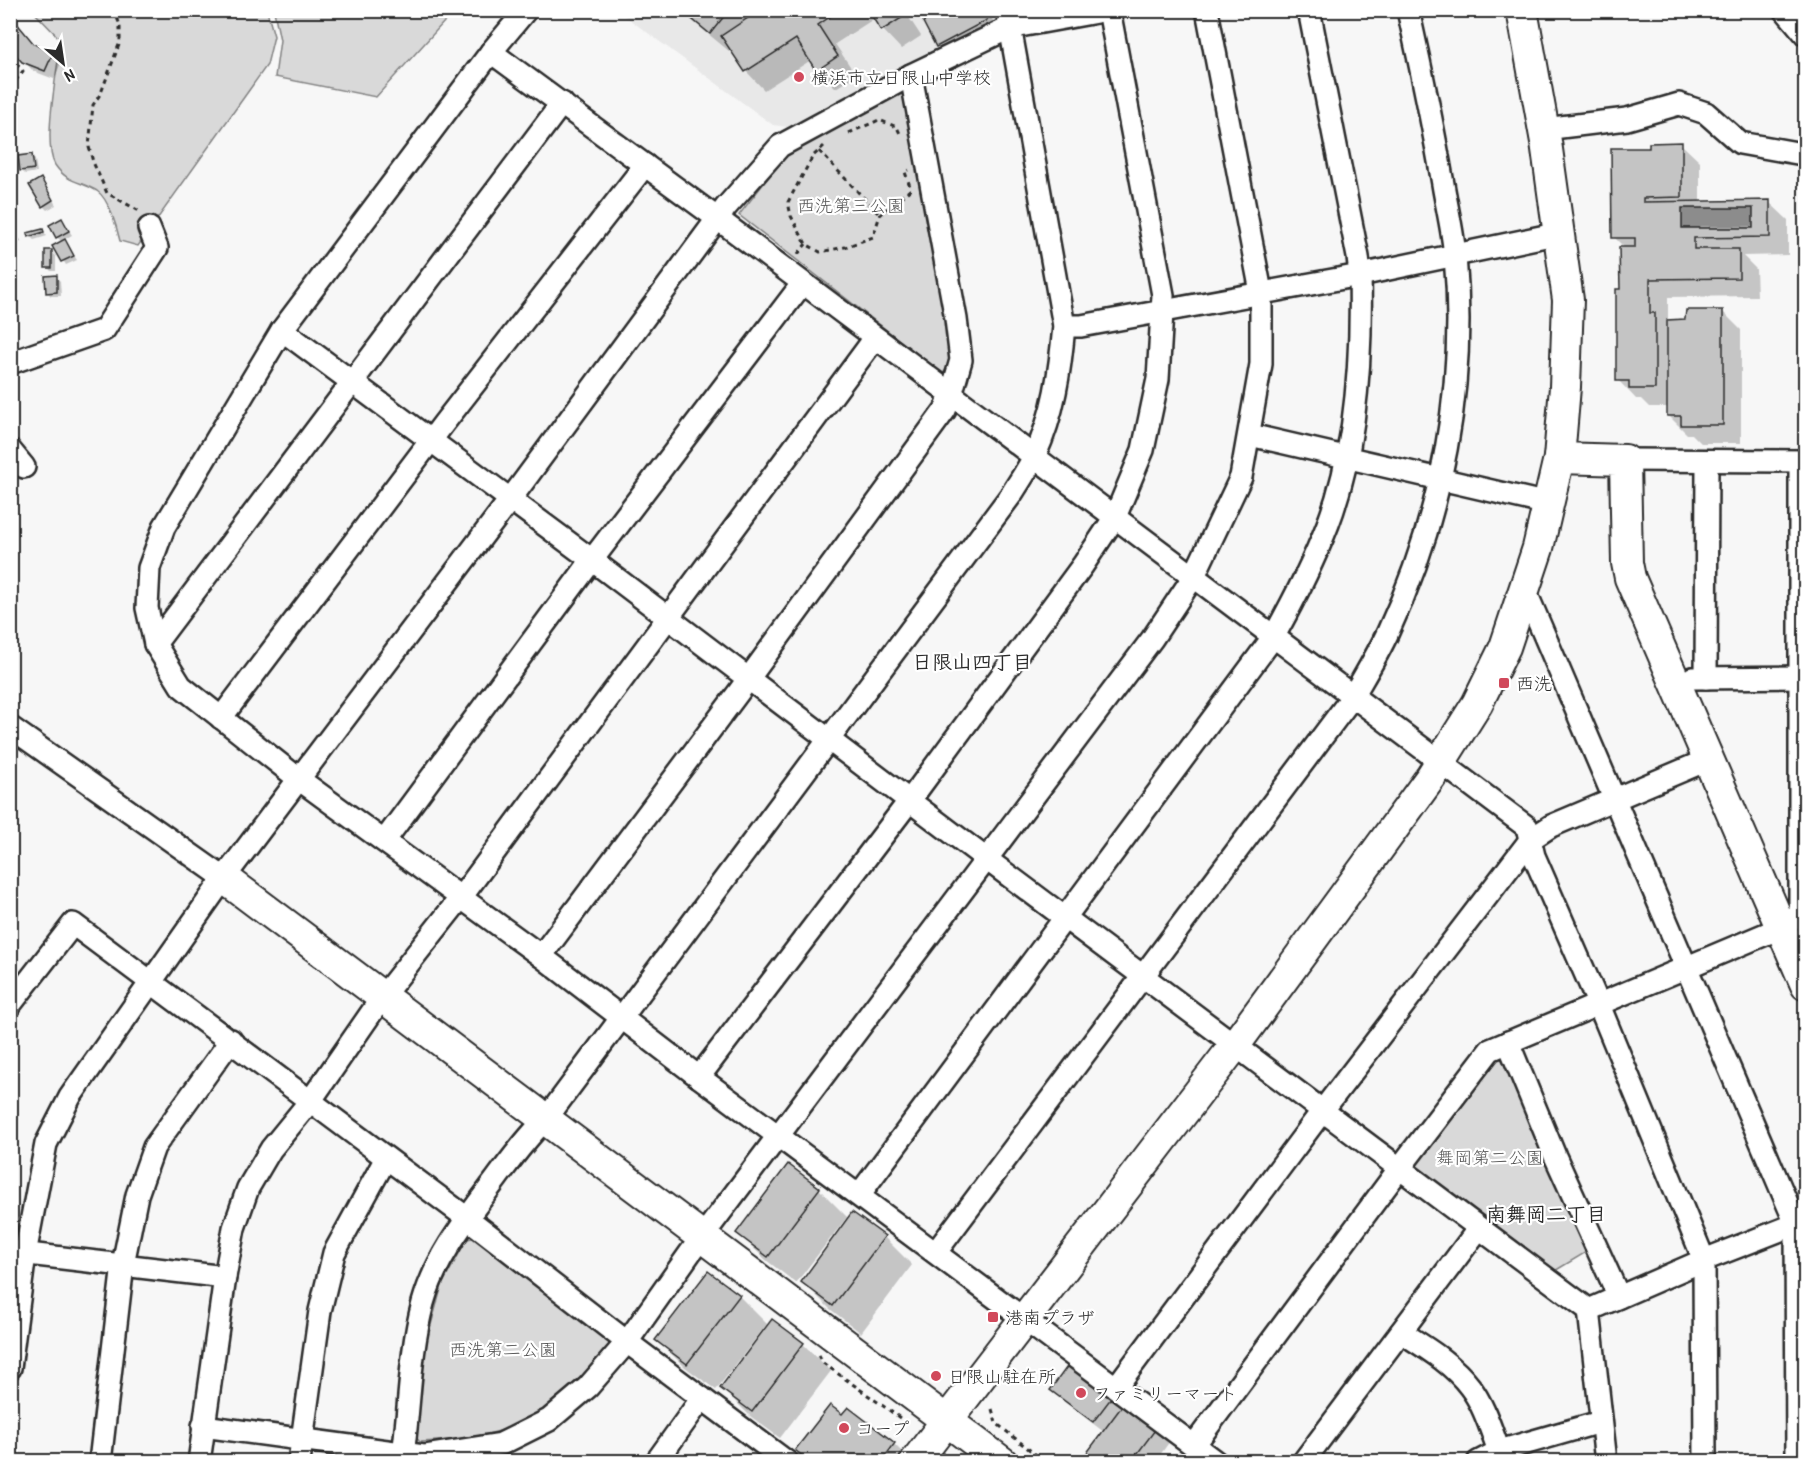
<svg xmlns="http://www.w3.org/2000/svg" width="1816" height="1472" font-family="'Patrick Hand','Klee One',sans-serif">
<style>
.built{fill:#e8e8e8}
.green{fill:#d9d9d9;stroke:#828282;stroke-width:1.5}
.water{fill:#b0b0b0;stroke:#7b7b7b;stroke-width:1.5}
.shadow{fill:#0003;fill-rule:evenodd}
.building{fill:#c4c4c4;stroke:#2b2b2b;stroke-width:1.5;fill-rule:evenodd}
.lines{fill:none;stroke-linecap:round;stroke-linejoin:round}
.street-casing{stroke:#2b2b2b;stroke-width:26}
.secondary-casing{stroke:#2b2b2b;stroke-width:34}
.path{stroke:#2b2b2b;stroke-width:3;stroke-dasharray:4.5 4.5;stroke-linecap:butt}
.street{stroke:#fff;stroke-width:21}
.secondary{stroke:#fff;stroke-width:30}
.poi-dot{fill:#d1495b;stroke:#fff;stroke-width:2}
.labels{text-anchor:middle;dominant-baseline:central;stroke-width:4.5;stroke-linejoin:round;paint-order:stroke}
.poi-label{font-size:18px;fill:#2b2b2b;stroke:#fff;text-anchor:start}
.park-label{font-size:18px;fill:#565656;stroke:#fff}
.neighbourhood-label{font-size:20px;font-weight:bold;fill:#2b2b2b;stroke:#fff}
</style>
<rect width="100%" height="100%" fill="#f7f7f7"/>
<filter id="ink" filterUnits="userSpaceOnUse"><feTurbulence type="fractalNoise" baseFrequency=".0167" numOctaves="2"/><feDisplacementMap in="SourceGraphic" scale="12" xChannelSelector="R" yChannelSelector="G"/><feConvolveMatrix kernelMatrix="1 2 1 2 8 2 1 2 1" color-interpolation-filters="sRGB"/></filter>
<g filter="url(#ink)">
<polygon class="built" points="993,10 994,22 989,29 788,127 773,125 618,11"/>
<g class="green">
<path d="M 33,11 L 267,11 L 274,36 L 267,65 L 138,246 L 120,241 C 117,228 109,199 97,191 C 81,181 67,183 55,165 C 42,144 58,66 61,40 Z"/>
<polygon points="274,11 274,10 454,11 376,97 275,77 280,40"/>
<polygon points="903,92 910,96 952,330 951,361 943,374 739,215 789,151"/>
<polygon points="1499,1058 1507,1062 1588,1251 1553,1272 1418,1171 1417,1163 1494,1061"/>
<path d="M 478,1237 L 608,1333 L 609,1345 C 600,1357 590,1369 580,1381 C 535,1430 483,1439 420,1442 L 414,1435 L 426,1343 L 442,1285 L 467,1239 Z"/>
</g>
<rect class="water" x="1682" y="208" width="71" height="20"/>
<g class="shadow">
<polygon points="679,10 904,10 921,36 901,49 883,30 875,18 835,44 856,75 836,88 817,70 811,60 764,90 746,71 731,49 729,51"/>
<polygon points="948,10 987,10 1000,34 951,60 937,46"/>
<polygon points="10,14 36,47 52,54 61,63 54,79 33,71 10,46"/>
<path d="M 1681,144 L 1700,162 L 1700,203 L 1769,202 L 1788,220 L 1788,255 L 1743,256 L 1756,269 L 1757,296 L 1668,297 L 1668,321 L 1687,321 L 1722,311 L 1741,330 L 1741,443 L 1701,443 L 1692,434 L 1687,434 L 1668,415 L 1668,407 L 1649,407 L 1641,399 L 1636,399 L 1618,380 L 1625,248 L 1614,237 L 1651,149 ZM 1700,226 L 1754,226 L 1754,229 L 1700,230 Z"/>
<polygon points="31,156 35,160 37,172 25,174 21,170"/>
<polygon points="41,180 56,205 47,210 43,206"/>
<polygon points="62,220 72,235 63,240 77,260 66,265 54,246 62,242 57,237"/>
<polygon points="43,231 47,236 34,240 29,236"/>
<polygon points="17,235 22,242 10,244 10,236"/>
<polygon points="52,252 56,256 56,271 51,271 47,267"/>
<polygon points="56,277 60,281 61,296 51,296 47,292"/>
<polygon points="789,1166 819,1189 847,1217 796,1283 766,1260 738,1233"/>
<polygon points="853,1214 884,1237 912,1265 861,1333 830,1309 803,1282"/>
<polygon points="739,1296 767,1324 716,1390 685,1367 657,1340"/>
<polygon points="803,1344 831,1371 780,1438 750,1416 722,1388"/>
<polygon points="1069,1366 1111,1398 1122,1408 1157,1427 1170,1441 1155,1462 1082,1462 1104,1432 1066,1403 1052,1389"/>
<polygon points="843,1416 894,1444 912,1462 808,1462 796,1450"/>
</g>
<g class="building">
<polygon points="681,10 729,10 710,34"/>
<polygon points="760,10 840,10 818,25 838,56 816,71 796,39 745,72 721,36"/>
<polygon points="868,10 899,10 903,17 881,31"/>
<polygon points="945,10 982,10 987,20 936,47 923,22"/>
<polygon points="10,15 34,44 53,53 45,71 22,62 10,49"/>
<path d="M 1682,142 L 1682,197 L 1643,198 L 1643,202 L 1770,200 L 1770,237 L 1694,238 L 1694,249 L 1739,249 L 1739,278 L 1650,279 L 1650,313 L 1655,313 L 1655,389 L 1629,389 L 1629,381 L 1616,381 L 1616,289 L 1620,289 L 1619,247 L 1635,247 L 1635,238 L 1612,238 L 1611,148 L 1649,148 L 1649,143 ZM 1682,208 L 1753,208 L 1753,228 L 1682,228 Z"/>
<polygon points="32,154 34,169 20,171 18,156"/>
<polygon points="41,178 53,200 42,207 29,185"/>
<polygon points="62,218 69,231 56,238 49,225"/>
<polygon points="43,229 44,232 28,237 27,233"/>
<polygon points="65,239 74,256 61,262 52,246"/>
<rect x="45" y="250" width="7" height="18"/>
<polygon points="57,275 57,292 46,293 45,276"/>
<polygon points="1686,310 1723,310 1723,425 1681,425 1681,416 1667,416 1667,320 1685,319"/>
<polygon points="788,1164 820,1188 768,1257 736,1233"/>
<polygon points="852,1212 885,1236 833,1306 801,1282"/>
<polygon points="708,1271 740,1295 687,1364 655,1340"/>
<polygon points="772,1319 804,1343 752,1412 720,1388"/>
<polygon points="1069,1364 1112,1397 1093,1422 1050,1390"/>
<polygon points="1125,1402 1158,1426 1131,1462 1080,1462"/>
<polygon points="830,1405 842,1414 848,1407 895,1443 881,1462 810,1462 795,1450"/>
</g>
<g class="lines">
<g class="street-casing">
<g id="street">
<polyline points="526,10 491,52 282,330 164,527 149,568 147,608 155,644 181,686 300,780 541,956 699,1077 1216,1462"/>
<polyline points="1785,10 1806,35"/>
<polyline points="491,52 718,219 1527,827 1534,856 1599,1005 1704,1260 1705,1462"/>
<polyline points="1544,129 1627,119 1679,104 1706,113 1740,143 1797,153"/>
<polyline points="1064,326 1081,326 1360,275 1560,233"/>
<polyline points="282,330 592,560 985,858 1589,1310 1606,1462"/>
<polyline points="10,363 104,330 157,248 149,228"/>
<polyline points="1250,435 1548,504"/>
<polyline points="10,450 24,467"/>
<polyline points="1625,460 1806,461"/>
<polyline points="1525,590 1796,1224 1797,1462"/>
<polyline points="155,644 562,103"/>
<polyline points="1692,678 1806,677"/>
<polyline points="1706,678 1707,461"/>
<polyline points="221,718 444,423 645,165"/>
<polyline points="10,727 224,878"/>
<polyline points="385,840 592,560 802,284"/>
<polyline points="541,956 738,693 945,410 951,395 961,360 956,319 911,75"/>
<polyline points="10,1005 73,924 467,1218 627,1342 787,1462"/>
<polyline points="1508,1042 1555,1156 1619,1297"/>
<polyline points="699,1077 910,800 1083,565 1115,517 1143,450 1158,379 1163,295 1109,10"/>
<path d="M 859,1195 L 1274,636 C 1294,600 1313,563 1328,524 C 1357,448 1362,356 1360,275 L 1358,257 L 1309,10"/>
<polyline points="11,1252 225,1277"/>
<path d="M 936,1252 L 1353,696 C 1365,675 1378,654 1388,632 C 1442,516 1467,384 1455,256 C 1453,232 1447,208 1443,184 C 1433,126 1421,68 1408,10"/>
<polyline points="1589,1310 1704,1260 1806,1220"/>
<path d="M 1401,1332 C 1426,1348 1452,1363 1470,1387 C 1484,1405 1491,1430 1499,1451"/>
<polyline points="10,1368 25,1254 46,1144 70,1097 224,878 518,489 726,207 780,146 911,75 1009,28 1108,10"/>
<polyline points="1117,1386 1323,1110 1531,839 1551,826 1707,760"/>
<polyline points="203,1426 424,1456 501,1444 549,1420 588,1387 627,1342 690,1253 1152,639 1194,576 1241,477 1261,364 1261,292 1207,10"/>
<polyline points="1195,1444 1399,1169 1490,1050 1780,928 1800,914 1800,461"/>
<polyline points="100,1462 123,1264 137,1195 154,1147 231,1040"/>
<polyline points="199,1462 225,1277 234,1228 248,1188 271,1149 311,1100 383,996 462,896 875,338"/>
<polyline points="299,1462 320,1311 334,1253 386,1158"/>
<path d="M 402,1462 C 410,1409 409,1355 423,1303 C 436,1256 468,1217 497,1178 C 512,1158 527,1137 546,1119 L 1011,495 C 1019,482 1028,469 1035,455 C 1054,414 1060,371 1064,326 L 1007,10"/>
<polyline points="656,1462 702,1398"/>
<polyline points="1303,1462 1479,1228"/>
<polyline points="1478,1462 1499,1451 1600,1422"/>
</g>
</g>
<g class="secondary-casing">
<g id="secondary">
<polyline points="1559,458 1625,460 1627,563 1630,578 1806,985"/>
<polyline points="224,878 1002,1462"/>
<polyline points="915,1462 1235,1045 1431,777 1477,704 1505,647 1538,548 1559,458 1565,387 1568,300 1546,142 1522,10"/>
</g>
</g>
<g class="path">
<polyline points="114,10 120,25 120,42 101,93 93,105 89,147 93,162 107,193 141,212"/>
<polyline points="10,57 23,71 10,88"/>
<polyline points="849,133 879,120 897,127 901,136"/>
<polyline points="1798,133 1806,129"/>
<polyline points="824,146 813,156 788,202 791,216 806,244 820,252 845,247 873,237 880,215 911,189 905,172 909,170"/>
<polyline points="819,151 880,215"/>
<polyline points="798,254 806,244"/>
<polyline points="819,1355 823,1363 900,1418"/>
<polyline points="992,1409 996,1423 1045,1462"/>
</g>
<use href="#street" class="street"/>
<use href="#secondary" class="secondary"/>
</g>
</g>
<g class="poi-dot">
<circle cx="799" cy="77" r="6"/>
<rect x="1498" y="677" width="12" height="12" rx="3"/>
<rect x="987" y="1311" width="12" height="12" rx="3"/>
<circle cx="936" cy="1376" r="6"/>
<circle cx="1081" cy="1393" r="6"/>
<circle cx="844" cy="1428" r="6"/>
</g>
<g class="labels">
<g class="poi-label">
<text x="811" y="77">横浜市立日限山中学校</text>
<text x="1516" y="683">西洗</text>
<text x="1005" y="1317">港南プラザ</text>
<text x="948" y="1376">日限山駐在所</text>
<text x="1093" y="1393">ファミリーマート</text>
<text x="856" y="1428">コープ</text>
</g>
<g class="park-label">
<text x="851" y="205">西洗第三公園</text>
<text x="1490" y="1157">舞岡第二公園</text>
<text x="503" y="1349">西洗第二公園</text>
</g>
<g class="neighbourhood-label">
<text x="972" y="661">日限山四丁目</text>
<text x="1546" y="1213">南舞岡二丁目</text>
</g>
</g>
<rect width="1816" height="1472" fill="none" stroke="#fff" stroke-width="36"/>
<rect x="18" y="18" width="1780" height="1436" fill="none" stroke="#2b2b2b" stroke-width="2" filter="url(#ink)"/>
<g transform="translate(63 63) rotate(151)" stroke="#ffffff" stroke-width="4.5" paint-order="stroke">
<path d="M0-4.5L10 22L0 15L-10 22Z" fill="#2b2b2b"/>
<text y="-9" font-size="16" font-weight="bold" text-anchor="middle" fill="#2b2b2b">N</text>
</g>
</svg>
